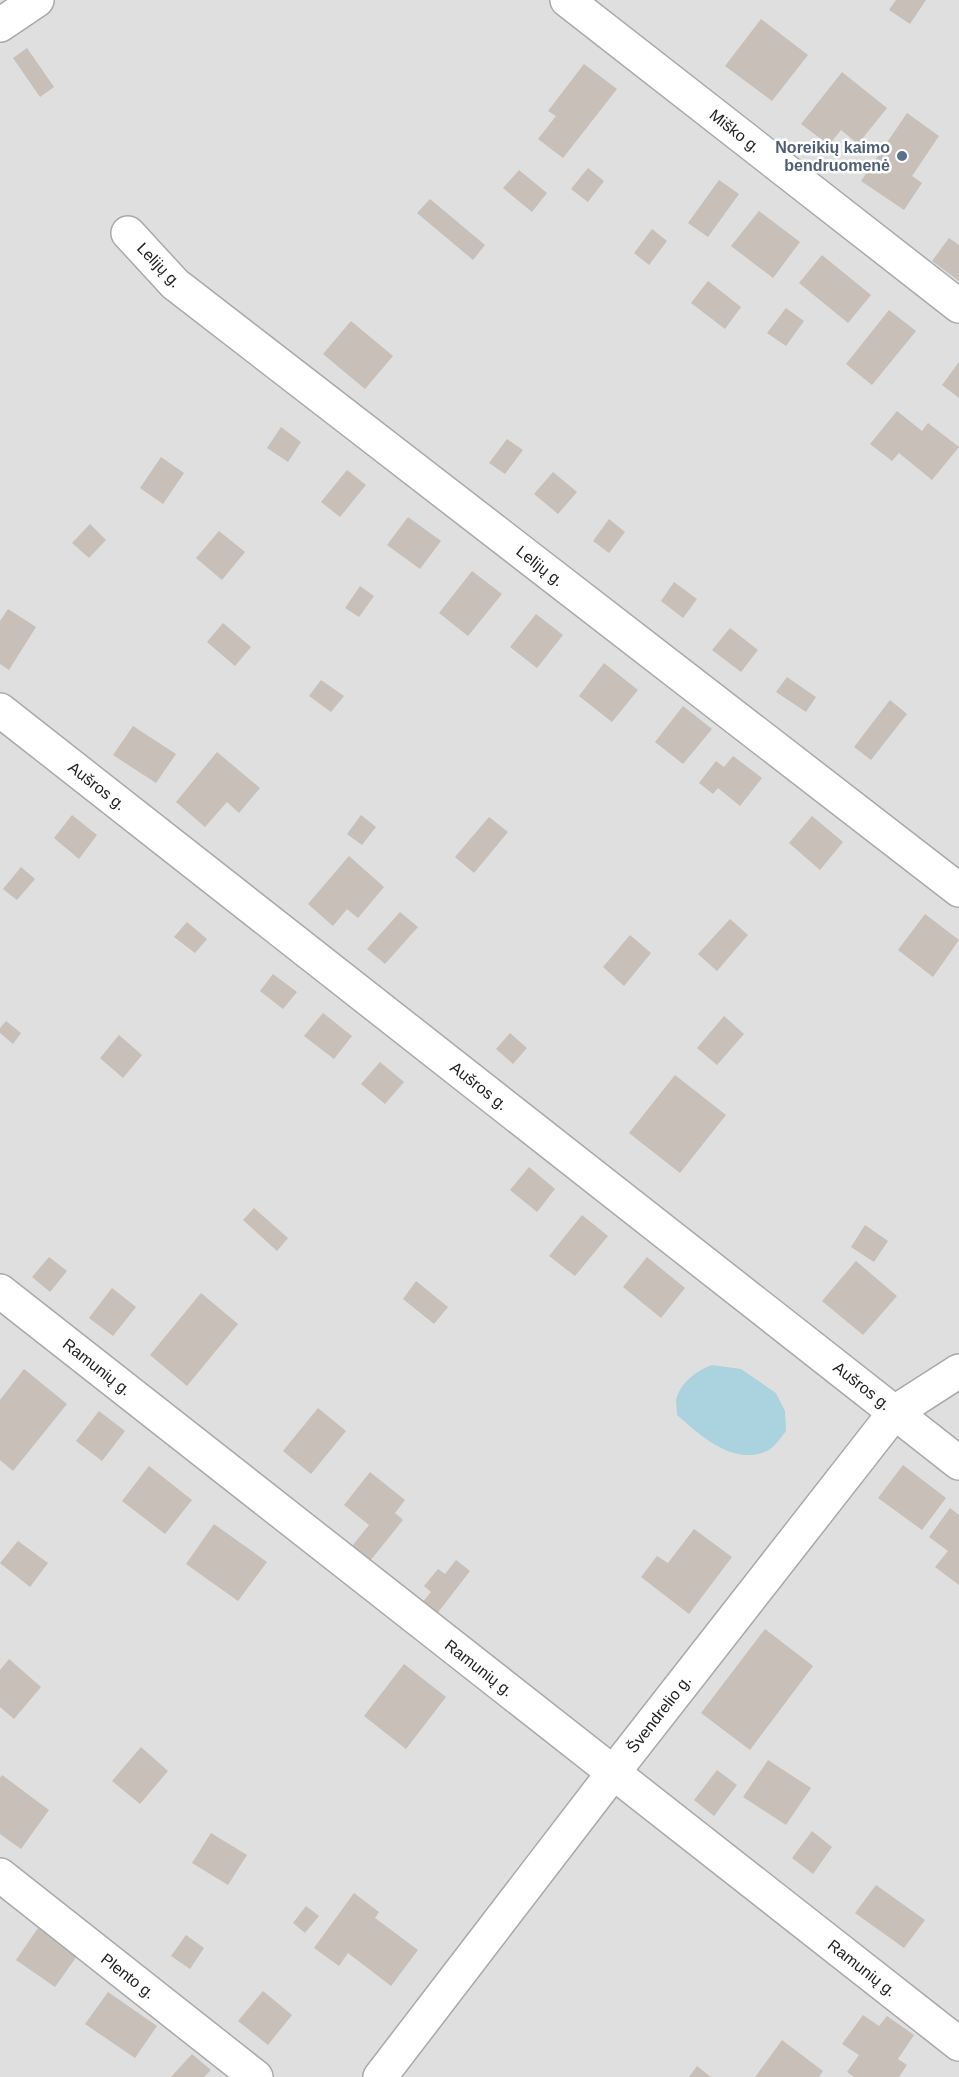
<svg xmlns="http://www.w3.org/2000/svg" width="959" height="2077" font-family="Arial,sans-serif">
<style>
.residential{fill:#e0dfdf}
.water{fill:#aad3df}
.building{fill:#c7bfb8}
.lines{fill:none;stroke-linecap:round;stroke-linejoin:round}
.minor-casing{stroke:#a9a9a9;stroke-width:36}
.minor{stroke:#fff;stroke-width:33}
.service-dot{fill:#5c6f8a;stroke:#fff;stroke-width:2}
.labels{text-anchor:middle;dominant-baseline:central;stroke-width:5;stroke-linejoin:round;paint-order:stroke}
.street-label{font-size:16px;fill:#222;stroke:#fff}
.service-label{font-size:16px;font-weight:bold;fill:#4e5e75;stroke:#fff;text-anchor:end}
</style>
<rect width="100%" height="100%" fill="#f2efe9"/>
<rect class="residential" x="0" y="0" width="959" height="2077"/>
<path class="water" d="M 712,1365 L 741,1369 L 776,1393 L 785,1411 L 786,1431 C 781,1437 774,1448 767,1451 C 733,1466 701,1436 677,1415 C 677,1411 676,1404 676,1400 C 680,1383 697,1370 712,1365 Z"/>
<g class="building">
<polygon points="896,0 926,0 910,24 889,10"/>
<polygon points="761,19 808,55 772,101 725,66"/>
<polygon points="27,48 54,87 40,97 13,58"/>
<polygon points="584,64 617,89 563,158 538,139 556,116 548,111"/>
<polygon points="842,72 887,108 858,144 841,130 829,145 801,124"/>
<polygon points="907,113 939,136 912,176 922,183 904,210 861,181"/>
<polygon points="588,168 604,181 588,202 571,189"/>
<polygon points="519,170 547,193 532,212 503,188"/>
<polygon points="719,180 739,194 708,237 688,223"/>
<polygon points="430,199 485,245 473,260 417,213"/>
<polygon points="759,211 800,242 773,278 731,246"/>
<polygon points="652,229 667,241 649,265 634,253"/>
<polygon points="949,238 959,245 959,281 932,261"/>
<polygon points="822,255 871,295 848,323 799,283"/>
<polygon points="708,281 741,307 725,329 691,303"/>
<polygon points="786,308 804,321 786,346 767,333"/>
<polygon points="889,310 916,331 872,385 846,364"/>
<polygon points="351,321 393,356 365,389 323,354"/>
<polygon points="959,362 959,398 942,385"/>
<polygon points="897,411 922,431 928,423 959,447 932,480 899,453 892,461 870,444"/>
<polygon points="281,427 301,442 288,462 267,448"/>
<polygon points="507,439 523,450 505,474 489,463"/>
<polygon points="161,457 184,473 163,504 140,488"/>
<polygon points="347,470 366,485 340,517 321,502"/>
<polygon points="553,472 577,492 558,514 534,494"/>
<polygon points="408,517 441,541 420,569 387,545"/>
<polygon points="609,519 625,532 609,553 593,541"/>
<polygon points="90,524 106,540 89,558 72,543"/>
<polygon points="219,531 245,552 222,580 196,558"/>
<polygon points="472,571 502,594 468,636 439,613"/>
<polygon points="674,582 697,599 683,618 661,601"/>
<polygon points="360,586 374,596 359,617 345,608"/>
<polygon points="8,609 36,627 9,670 0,664 0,621"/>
<polygon points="536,614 563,635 537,668 510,647"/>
<polygon points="223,623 251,647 235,666 207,642"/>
<polygon points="730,628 758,650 741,672 712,650"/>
<polygon points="604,663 638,690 612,722 579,696"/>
<polygon points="787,677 816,697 806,712 776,692"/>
<polygon points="321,680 344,696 331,712 309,696"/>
<polygon points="890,700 907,714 871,760 854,747"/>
<polygon points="683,706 712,729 683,764 655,742"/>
<polygon points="133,726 176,754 156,783 113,755"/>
<polygon points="217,752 260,788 239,813 227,802 205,827 176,802"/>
<polygon points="733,756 762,778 740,806 718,788 713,794 699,783 716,761 724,767"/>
<polygon points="72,815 97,835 79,859 54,838"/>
<polygon points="361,815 376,827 362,845 347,834"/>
<polygon points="812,816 843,842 820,870 789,843"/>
<polygon points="489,817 508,832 474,873 455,857"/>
<polygon points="349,856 384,887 358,918 347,909 333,926 308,904"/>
<polygon points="21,867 35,879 17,900 3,889"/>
<polygon points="400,912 418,927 385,964 367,949"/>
<polygon points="925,914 959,940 933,977 898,950"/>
<polygon points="730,919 748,935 717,971 698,954"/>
<polygon points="187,922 207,939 195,953 174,937"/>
<polygon points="630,935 651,953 624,986 603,967"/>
<polygon points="273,974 297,992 283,1009 260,991"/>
<polygon points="323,1013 352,1036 334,1059 304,1036"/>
<polygon points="724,1016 744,1034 717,1065 697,1048"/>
<polygon points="6,1021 21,1033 13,1044 0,1033 0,1028"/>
<polygon points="510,1033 527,1048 513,1064 496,1049"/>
<polygon points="119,1035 142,1055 123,1078 100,1058"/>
<polygon points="380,1062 404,1082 385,1104 361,1084"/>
<polygon points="675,1075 726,1115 680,1173 629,1133"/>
<polygon points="529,1167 555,1189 537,1212 510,1190"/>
<polygon points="254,1208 288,1238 277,1251 243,1220"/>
<polygon points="582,1215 608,1236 575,1276 549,1256"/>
<polygon points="865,1225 888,1241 874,1262 851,1247"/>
<polygon points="49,1257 67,1271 50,1292 32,1277"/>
<polygon points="647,1257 685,1288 661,1318 623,1287"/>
<polygon points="856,1261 897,1296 863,1335 822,1301"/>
<polygon points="416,1281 448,1307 434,1324 403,1299"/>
<polygon points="112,1288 136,1307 113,1336 89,1318"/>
<polygon points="201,1293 238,1324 187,1386 150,1355"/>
<polygon points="24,1369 67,1404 13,1471 0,1460 0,1400"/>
<polygon points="318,1408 346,1431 311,1474 283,1451"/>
<polygon points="99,1411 125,1431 102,1461 76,1441"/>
<polygon points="903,1465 946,1498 922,1530 878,1498"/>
<polygon points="149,1466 192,1500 165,1534 122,1501"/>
<polygon points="370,1472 405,1500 395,1513 403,1520 370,1561 352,1546 369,1525 344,1505"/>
<polygon points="950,1508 959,1515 959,1585 935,1567 948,1551 929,1537"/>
<polygon points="214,1524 267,1562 238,1601 186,1564"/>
<polygon points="694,1529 732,1557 689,1614 641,1577 657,1556 668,1563"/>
<polygon points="18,1541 48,1563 30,1587 0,1563"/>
<polygon points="456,1560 470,1571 436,1615 421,1604 431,1592 424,1586 438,1569 445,1574"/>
<polygon points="765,1629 813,1666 750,1750 701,1713"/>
<polygon points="9,1659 41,1687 14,1719 0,1707 0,1670"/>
<polygon points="404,1664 446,1697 406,1749 364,1716"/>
<polygon points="141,1747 168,1771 140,1804 112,1781"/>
<polygon points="768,1760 811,1788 786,1825 743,1797"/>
<polygon points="717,1770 737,1785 714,1816 694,1800"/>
<polygon points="2,1775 49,1810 21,1849 0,1834 0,1778"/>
<polygon points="812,1831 832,1847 813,1874 792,1858"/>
<polygon points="211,1833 247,1855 228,1885 192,1863"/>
<polygon points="876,1885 925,1920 904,1948 855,1913"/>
<polygon points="354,1893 379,1912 375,1918 418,1950 391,1986 348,1953 339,1966 314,1948"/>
<polygon points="306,1906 319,1916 305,1933 293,1923"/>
<polygon points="38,1928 77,1956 55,1987 16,1960"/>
<polygon points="186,1935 204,1948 190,1969 171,1956"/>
<polygon points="263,1991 292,2015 268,2045 238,2021"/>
<polygon points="108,1992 157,2026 135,2058 85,2024"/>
<polygon points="863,2015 879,2026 887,2016 914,2035 898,2059 907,2065 899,2077 854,2077 847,2072 859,2055 842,2044"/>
<polygon points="782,2040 823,2071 819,2077 755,2077"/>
<polygon points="192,2054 211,2070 204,2077 171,2077"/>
<polygon points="697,2066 711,2077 689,2077"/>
</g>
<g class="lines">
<g class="minor-casing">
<g id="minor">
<polyline points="567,0 959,306"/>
<polyline points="0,25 37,0"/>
<polyline points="128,233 175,284 959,890"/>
<polyline points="0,710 959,1463"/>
<polyline points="0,1291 959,2044"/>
<polyline points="0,1875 256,2077"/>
<polyline points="380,2077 613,1773 895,1412 959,1371"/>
</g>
</g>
<use href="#minor" class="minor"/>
</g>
<circle class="service-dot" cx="902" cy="156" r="6"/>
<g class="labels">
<g class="street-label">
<text transform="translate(735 131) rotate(38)">Miško g.</text>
<text transform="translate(159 265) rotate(46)">Lelijų g.</text>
<text transform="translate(540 566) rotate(38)">Lelijų g.</text>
<text transform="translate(97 786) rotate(38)">Aušros g.</text>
<text transform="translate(479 1086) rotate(38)">Aušros g.</text>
<text transform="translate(97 1367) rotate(38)">Ramunių g.</text>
<text transform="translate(862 1386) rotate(38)">Aušros g.</text>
<text transform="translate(479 1668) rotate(38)">Ramunių g.</text>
<text transform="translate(659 1714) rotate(-52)">Švendrelio g.</text>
<text transform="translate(862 1968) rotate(38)">Ramunių g.</text>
<text transform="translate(128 1976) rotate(38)">Plento g.</text>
</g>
<g class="service-label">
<text x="890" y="147">Noreikių kaimo<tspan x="890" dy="18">bendruomenė</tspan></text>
</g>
</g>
</svg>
